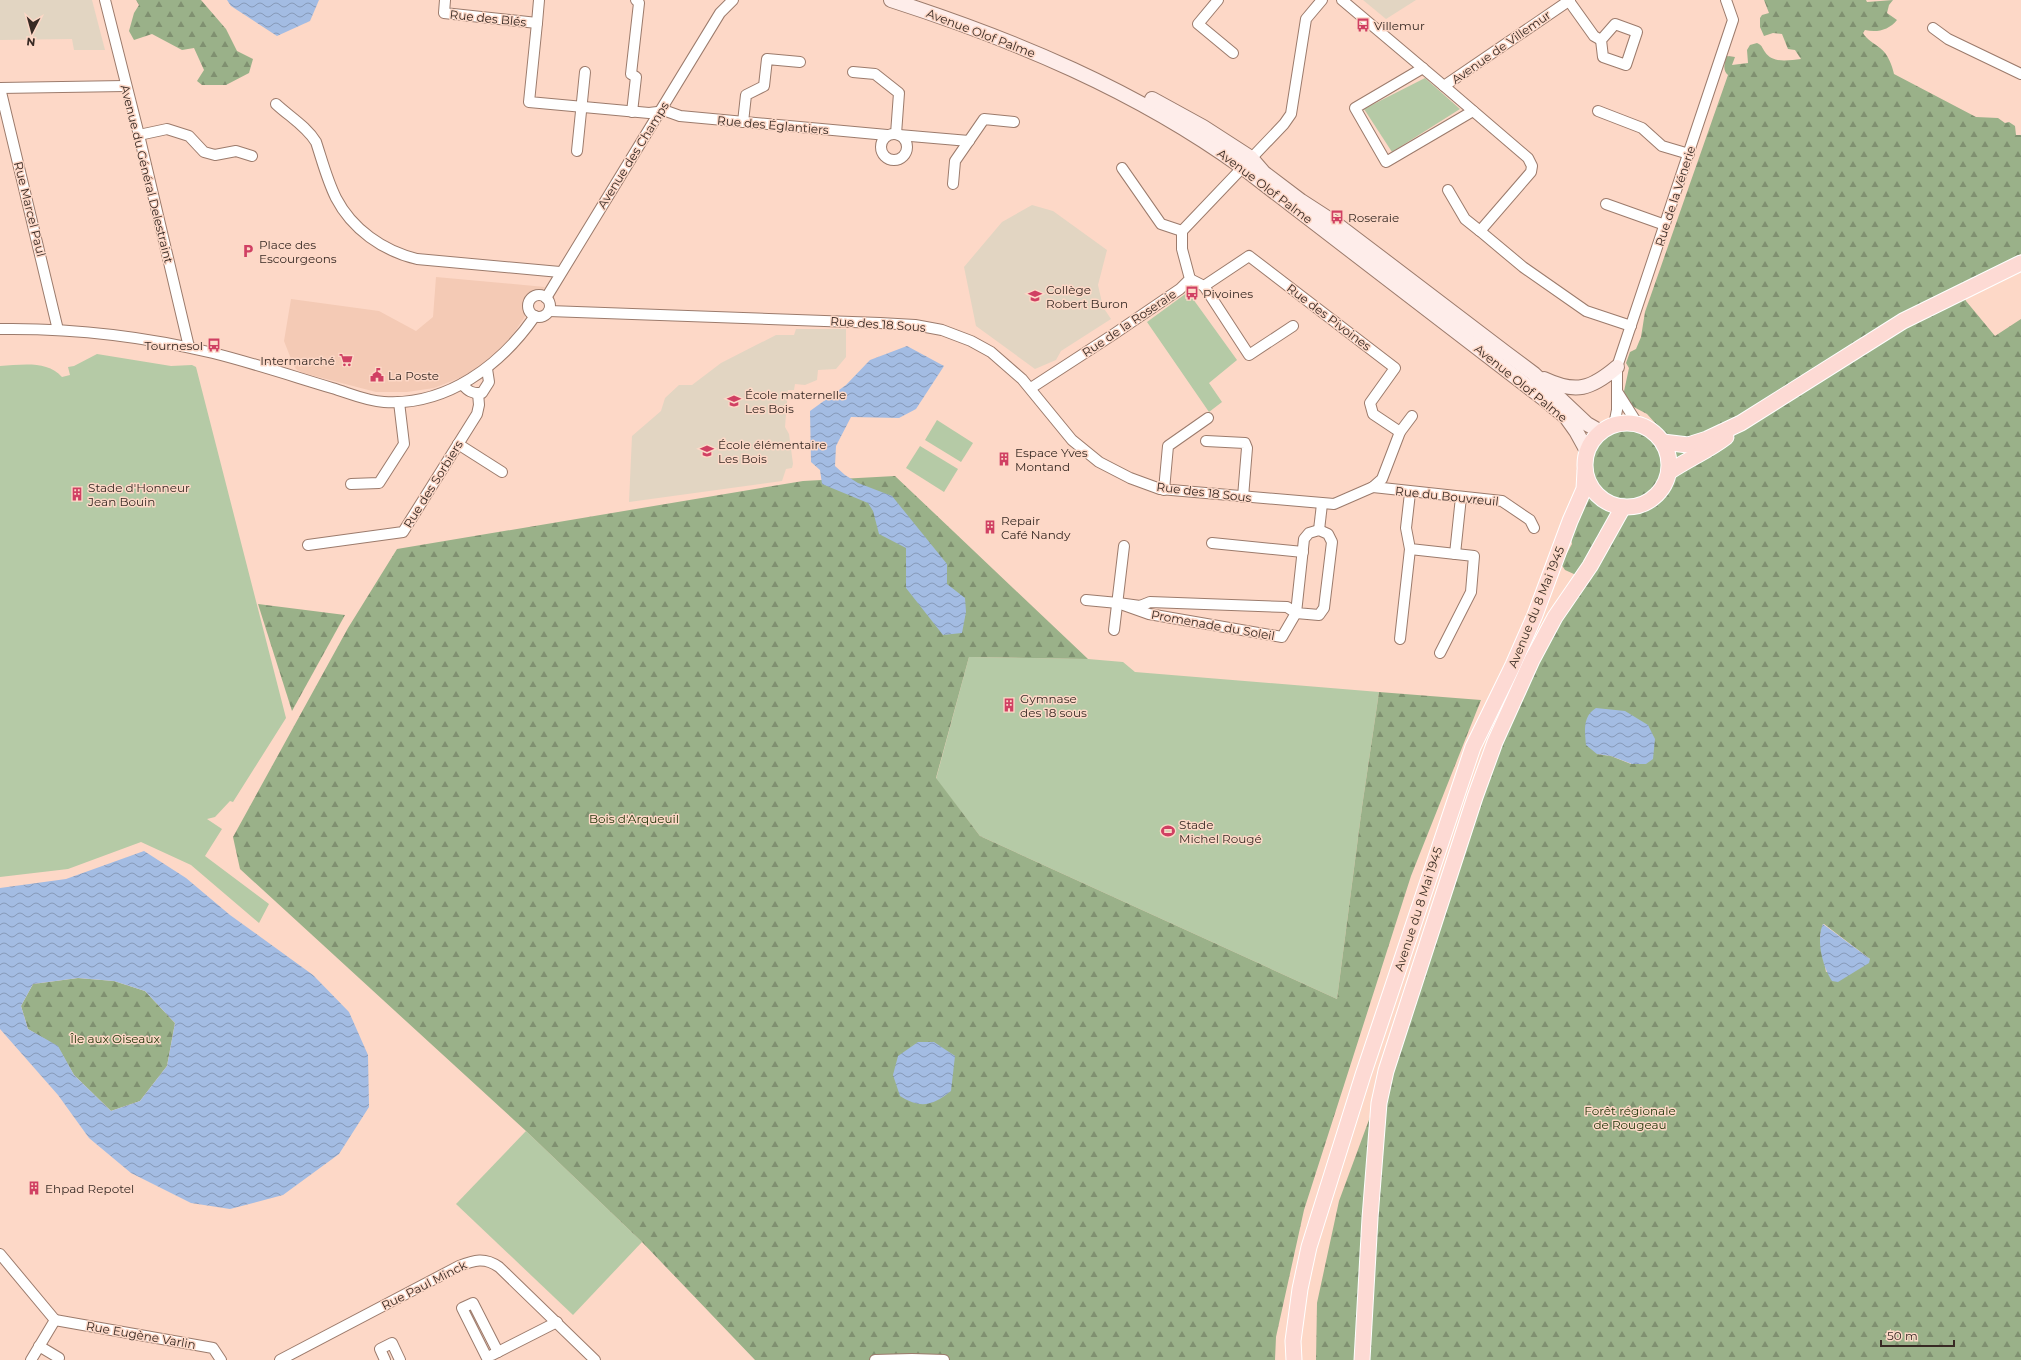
<svg xmlns="http://www.w3.org/2000/svg" width="2021" height="1360" font-family="Montserrat,sans-serif">
<style>
.built{fill:#f4cab5}
.education{fill:#e2d5c2}
.green{fill:#b5caa6}
.forest{fill:url(#forest-firs);fill-rule:evenodd}
.water{fill:url(#water-waves);fill-rule:evenodd}
.lines{fill:none;stroke-linecap:round;stroke-linejoin:round}
.street-casing{stroke:#9c7b6c;stroke-width:12}
.secondary-casing{stroke:#9c7b6c;stroke-width:16}
.primary-casing{stroke:#fff;stroke-width:17}
.street{stroke:#fff;stroke-width:10}
.secondary{stroke:#feedea;stroke-width:14}
.primary{stroke:#fddad4;stroke-width:15}
.labels{text-anchor:middle;dominant-baseline:central;stroke-width:3;stroke-linejoin:round;paint-order:stroke}
.street-label{font-size:12px;fill:#382a24;stroke:#fdd8c7}
.poi-label{font-size:12px;fill:#382a24;stroke:#fdd8c7;text-anchor:start}
.park-label{font-size:12px;fill:#1d3205;stroke:#fdd8c7}
</style>
<defs>
<pattern id="forest-firs" width="22" height="20" patternUnits="userSpaceOnUse"><rect width="22" height="20" fill="#9ab189"/><path d="M5 1l3.5 6h-7zM16 11l3.5 6h-7z" fill="#7f9070"/></pattern>
<pattern id="water-waves" width="16" height="10" patternUnits="userSpaceOnUse"><rect width="16" height="10" fill="#a3bce3"/><path d="M0 5q4-4 8 0t8 0" fill="none" stroke="#8699b8"/></pattern>
</defs>
<rect width="100%" height="100%" fill="#fdd8c7"/>
<polygon class="built" points="436,277 545,287 507,343 485,363 462,377 434,388 407,392 376,392 303,373 296,369 293,364 284,341 291,299 379,311 416,331 433,317"/>
<g class="education">
<polygon points="0,0 92,0 105,50 74,50 72,39 0,40"/>
<polygon points="1363,0 1416,0 1386,19"/>
<polygon points="1032,205 1053,211 1107,250 1098,285 1103,307 1111,319 1061,351 1056,360 1035,369 976,326 964,267 1002,222"/>
<polygon points="796,329 846,329 846,357 836,369 818,370 817,380 805,385 795,384 794,390 788,390 785,427 789,434 793,464 792,468 786,469 782,481 629,502 632,436 661,411 665,398 679,385 692,385 721,363 776,335 794,335"/>
</g>
<g class="green">
<polygon points="1425,78 1460,109 1392,152 1364,109"/>
<polygon points="1188,292 1237,360 1209,383 1222,402 1209,412 1147,322"/>
<path d="M 97,354 L 171,366 L 192,365 L 196,367 L 286,718 L 233,802 L 230,801 L 215,817 L 207,819 L 222,829 L 205,856 L 269,904 L 259,923 L 191,865 L 141,842 L 68,869 L 0,877 L 0,366 C 21,365 47,360 62,377 L 70,375 L 68,367 L 74,366 Z"/>
<polygon points="937,420 973,443 961,462 925,440"/>
<polygon points="920,446 958,469 944,492 906,468"/>
<polygon points="969,657 1088,659 1123,662 1135,672 1379,692 1362,807 1337,999 980,836 936,779"/>
<polygon points="526,1131 642,1242 573,1315 456,1204"/>
</g>
<g class="forest">
<polygon points="136,0 201,0 226,29 237,51 253,59 249,73 226,85 202,85 197,81 204,70 194,48 182,50 152,34 134,40 129,31 134,13 139,5"/>
<path d="M 1764,0 L 1866,0 L 1867,2 L 1893,0 L 1889,5 L 1887,13 L 1897,20 C 1889,30 1877,33 1865,30 L 1863,33 C 1867,40 1874,43 1880,48 C 1888,54 1892,65 1894,74 L 1976,117 L 1998,118 L 2005,123 L 2009,122 L 2015,126 L 2016,135 L 2021,135 L 2021,254 L 1960,287 L 1966,301 L 1995,336 L 2021,319 L 2021,1360 L 1316,1360 L 1317,1303 L 1339,1201 L 1421,979 L 1500,743 L 1536,660 L 1585,579 L 1565,570 L 1561,564 L 1572,544 L 1570,532 C 1578,503 1585,429 1623,426 C 1637,425 1642,434 1654,436 C 1657,437 1663,435 1666,435 L 1647,414 L 1628,404 L 1623,396 L 1629,368 L 1626,363 L 1630,352 L 1636,349 L 1641,337 L 1645,312 L 1728,75 C 1722,70 1725,63 1726,56 L 1735,57 L 1732,65 L 1748,63 L 1747,50 L 1750,45 L 1757,43 C 1763,46 1762,48 1765,52 C 1773,64 1789,60 1801,59 L 1795,50 L 1788,49 L 1782,34 L 1773,33 L 1764,36 L 1760,27 L 1760,18 L 1762,15 L 1769,13 ZM 1648,725 L 1631,764 L 1611,756 L 1597,754 ZM 1823,924 L 1824,924 L 1870,959 L 1826,972 L 1820,937 Z"/>
<polygon points="895,476 1088,659 969,657 936,778 980,836 1337,999 1362,807 1379,692 1481,700 1411,876 1304,1210 1276,1337 1275,1360 755,1360 642,1242 526,1131 240,869 233,837 348,628 397,549 803,481"/>
<polygon points="258,604 345,615 292,711"/>
<polygon points="78,978 114,981 145,991 175,1023 167,1066 140,1101 111,1111 74,1075 58,1047 28,1029 21,1006 33,984"/>
</g>
<g class="water">
<polygon points="227,0 319,0 310,21 277,36 231,6"/>
<polygon points="907,346 944,366 916,409 899,418 851,417 836,446 835,466 845,475 858,483 892,496 947,564 947,584 965,598 966,612 962,633 943,635 906,588 906,548 879,534 873,511 868,503 822,484 820,470 811,462 810,411 846,385 870,360"/>
<path d="M 1596,708 L 1625,711 L 1648,725 L 1655,739 L 1653,759 L 1646,764 L 1632,764 L 1611,756 L 1597,754 L 1586,745 C 1585,731 1582,717 1596,708 Z"/>
<path d="M 144,851 L 186,878 L 230,915 L 313,975 L 349,1012 L 368,1055 L 369,1107 L 339,1154 L 283,1195 L 230,1209 L 191,1203 L 131,1173 L 89,1138 L 58,1095 L 0,1029 L 0,888 L 66,879 ZM 78,978 L 114,981 L 145,991 L 175,1023 L 167,1066 L 140,1101 L 111,1111 L 74,1075 L 58,1046 L 28,1029 L 21,1006 L 33,984 Z"/>
<path d="M 1823,924 L 1870,959 L 1869,963 L 1838,982 L 1832,981 C 1822,966 1816,939 1823,924 Z"/>
<path d="M 918,1042 L 934,1042 L 955,1056 L 951,1091 C 932,1106 921,1109 900,1096 L 893,1075 L 898,1056 Z"/>
</g>
<g class="lines">
<g class="street-casing">
<g id="street">
<polyline points="105,0 139,135 189,347"/>
<polyline points="445,0 444,13 537,23 529,102 649,113 666,111 680,116 887,135"/>
<polyline points="1218,0 1198,24 1233,53"/>
<polyline points="1342,0 1444,86 1570,0"/>
<polyline points="1569,1 1594,36 1601,40"/>
<polyline points="537,23 539,0"/>
<polygon points="1615,24 1637,32 1626,65 1603,57 1601,40"/>
<polyline points="1933,28 1948,39 2021,74"/>
<polyline points="1423,68 1355,108 1386,162 1473,111"/>
<polyline points="853,72 875,74 899,93 896,134"/>
<polyline points="1444,86 1528,158 1532,166 1531,172 1480,231 1523,267 1586,311 1631,326"/>
<polyline points="0,88 58,330"/>
<polyline points="0,88 125,86"/>
<path d="M 276,104 C 290,117 306,126 316,142 C 322,160 327,180 336,198 C 352,229 383,251 417,259 L 560,272"/>
<polyline points="1598,111 1642,128 1662,146 1689,154"/>
<polyline points="632,112 636,77 631,74 639,3 636,0"/>
<polyline points="743,122 746,95 764,86 767,59 800,62"/>
<circle cx="894" cy="147" r="13"/>
<polyline points="139,135 167,129 189,136 204,152 215,155 236,151 252,156"/>
<polyline points="899,135 969,141"/>
<polyline points="577,151 585,72"/>
<polyline points="1122,168 1161,224 1182,231"/>
<polyline points="953,184 955,161 984,119 1014,122"/>
<polyline points="1448,190 1465,219 1480,231"/>
<polyline points="1606,204 1665,225"/>
<polyline points="1190,279 1204,286 1249,256 1395,368 1370,403 1373,414 1400,432"/>
<polyline points="1204,286 1249,355 1293,326"/>
<circle cx="539" cy="306" r="11"/>
<polyline points="546,298 720,13 733,0"/>
<polyline points="549,311 880,323 915,325 942,330 971,341 991,352 1022,379 1072,440 1099,462 1130,478 1160,489 1334,504 1373,487 1382,479 1400,432 1412,416"/>
<path d="M 0,329 C 72,328 143,336 213,353 C 253,363 292,376 332,388 C 349,393 366,401 384,402 C 447,406 501,365 535,316"/>
<path d="M 462,384 C 468,391 472,394 482,393 L 489,382 L 487,369"/>
<polyline points="1031,388 1114,334 1180,289 1190,279 1182,249 1182,231 1284,124 1291,114 1306,19 1322,0"/>
<polyline points="1618,393 1637,423"/>
<polyline points="1614,425 1617,410 1617,367 1733,20 1726,0"/>
<polyline points="1206,441 1245,443 1247,448 1243,497"/>
<polyline points="458,444 502,472"/>
<polyline points="351,484 379,483 404,444 399,402"/>
<polyline points="1373,487 1502,501 1530,520 1534,528"/>
<polyline points="1164,490 1168,446 1208,418"/>
<polyline points="1410,493 1406,528 1410,549 1474,556 1471,592 1440,653"/>
<polygon points="1319,530 1328,534 1332,542 1324,608 1319,615 1296,613 1304,539 1309,533"/>
<polyline points="1319,530 1322,504"/>
<polyline points="1212,543 1303,552"/>
<polyline points="308,545 403,532 477,414 479,405 478,393"/>
<polyline points="1455,554 1461,497"/>
<polyline points="1086,600 1118,603"/>
<polygon points="1150,602 1287,607 1296,613 1282,637 1149,614 1118,603 1140,606"/>
<polyline points="1114,630 1124,546"/>
<polyline points="1400,639 1410,549"/>
<polyline points="0,1254 55,1320"/>
<polyline points="55,1320 213,1348 221,1360"/>
<polyline points="39,1346 59,1358"/>
<polyline points="492,1355 557,1322"/>
<polyline points="487,1358 462,1308 473,1303 498,1352"/>
<polyline points="31,1360 55,1320"/>
<path d="M 280,1360 L 459,1266 C 474,1260 485,1257 499,1267 L 595,1360"/>
<polyline points="385,1360 380,1349 392,1343 400,1360"/>
<polyline points="875,1360 912,1359 944,1360"/>
</g>
</g>
<g class="secondary-casing">
<g id="secondary">
<path d="M 891,0 C 1015,40 1135,90 1242,167 L 1544,399 L 1566,417 L 1576,431 L 1587,451"/>
<polyline points="1152,99 1203,127 1251,158 1264,173 1301,201 1335,223 1506,353 1534,374 1587,424 1601,432"/>
<path d="M 1544,379 C 1576,394 1591,389 1617,367"/>
</g>
</g>
<g class="primary-casing">
<g id="primary">
<circle cx="1627" cy="465" r="42"/>
<polyline points="1663,442 1688,445 1707,439 1741,423 1903,321 2021,263"/>
<path d="M 1669,472 C 1688,459 1708,451 1726,437"/>
<polyline points="1294,1360 1293,1341 1300,1289 1309,1247 1363,1075 1473,747 1513,665 1535,615 1570,521 1584,489 1585,471"/>
<polyline points="1362,1360 1370,1218 1379,1103 1386,1071 1475,797 1495,742 1532,660 1555,617 1590,566 1623,507"/>
</g>
</g>
<use href="#street" class="street"/>
<use href="#secondary" class="secondary"/>
<use href="#primary" class="primary"/>
</g>
<defs>
<g id="bus-bare" transform="scale(1.08)"><path d="M-5-6H5V4H4V6H2V4H-2V6H-4V4H-5ZM-3.5-4V0h7V-4ZM-3.5 1.2v1.5H-2V1.2ZM2 1.2v1.5H3.5V1.2Z" fill="#d04063" stroke="#fdd8c7" stroke-width="2.5" paint-order="stroke"/></g>
<g id="parking-bare" transform="scale(1.08)"><path d="M-3.5-5.5H1a3.5 3.5 0 0 1 0 7H-1V5.5H-3.5ZM-1-3.4V-.6H.8a1.4 1.4 0 0 0 0-2.8Z" fill="#d04063" stroke="#fdd8c7" stroke-width="2.5" paint-order="stroke"/></g>
<g id="school-bare" transform="scale(1.08)"><path d="M0-5L7-2L0 1L-7-2ZM-4 1L0 2.5L4 1V4Q0 6-4 4Z" fill="#d04063" stroke="#fdd8c7" stroke-width="2.5" paint-order="stroke"/></g>
<g id="supermarket-bare" transform="scale(1.08)"><path d="M-6-5.5h2.5l.6 2H6L4.5 2H-2.5L-4.4-4H-6ZM-1.5 3.2a1.3 1.3 0 1 0 .1 0ZM3 3.2a1.3 1.3 0 1 0 .1 0Z" fill="#d04063" stroke="#fdd8c7" stroke-width="2.5" paint-order="stroke"/></g>
<g id="civic-bare" transform="scale(1.08)"><path d="M-.6-6.5H3V-4.5H.6V-3L4-1V1h2V6H-6V1h2V-1L-.6-3ZM-1.2 2.5V6h2.4V2.5Z" fill="#d04063" stroke="#fdd8c7" stroke-width="2.5" paint-order="stroke"/></g>
<g id="building-bare" transform="scale(1.08)"><path d="M-4-6H4V6H1V3H-1V6H-4ZM-2.5-4.3h1.7v1.8h-1.7ZM.8-4.3h1.7v1.8H.8ZM-2.5-1h1.7V.8h-1.7ZM.8-1h1.7V.8H.8Z" fill="#d04063" stroke="#fdd8c7" stroke-width="2.5" paint-order="stroke"/></g>
<g id="stadium-bare" transform="scale(1.08)"><path d="M0-5a6.5 5 0 1 0 0 10a6.5 5 0 1 0 0-10ZM-3.5-1.8h7v3.6h-7Z" fill="#d04063" stroke="#fdd8c7" stroke-width="2.5" paint-order="stroke"/></g>
</defs>
<g fill-rule="evenodd">
<use href="#bus-bare" x="1363" y="25"/>
<use href="#bus-bare" x="1337" y="217"/>
<use href="#parking-bare" x="248" y="251"/>
<use href="#bus-bare" x="1192" y="293"/>
<use href="#school-bare" x="1035" y="296"/>
<use href="#bus-bare" x="214" y="345"/>
<use href="#supermarket-bare" x="346" y="360"/>
<use href="#civic-bare" x="377" y="375"/>
<use href="#school-bare" x="734" y="401"/>
<use href="#school-bare" x="707" y="451"/>
<use href="#building-bare" x="1004" y="459"/>
<use href="#building-bare" x="77" y="494"/>
<use href="#building-bare" x="990" y="527"/>
<use href="#building-bare" x="1009" y="705"/>
<use href="#stadium-bare" x="1168" y="831"/>
<use href="#building-bare" x="34" y="1188"/>
</g>
<g class="labels">
<g class="street-label">
<text transform="translate(488 18) rotate(6)">Rue des Blés</text>
<text transform="translate(981 33) rotate(21)">Avenue Olof Palme</text>
<text transform="translate(1501 47) rotate(-35)">Avenue de Villemur</text>
<text transform="translate(773 125) rotate(5)">Rue des Églantiers</text>
<text transform="translate(633 155) rotate(-58)">Avenue des Champs</text>
<text transform="translate(147 174) rotate(76)">Avenue du Général Delestraint</text>
<text transform="translate(1265 186) rotate(37)">Avenue Olof Palme</text>
<text transform="translate(1675 196) rotate(-72)">Rue de la Vénerie</text>
<text transform="translate(30 209) rotate(76)">Rue Marcel Paul</text>
<text transform="translate(1329 317) rotate(37)">Rue des Pivoines</text>
<text transform="translate(1129 323) rotate(-34)">Rue de la Roseraie</text>
<text transform="translate(878 324) rotate(4)">Rue des 18 Sous</text>
<text transform="translate(1521 383) rotate(39)">Avenue Olof Palme</text>
<text transform="translate(433 484) rotate(-58)">Rue des Sorbiers</text>
<text transform="translate(1204 492) rotate(7)">Rue des 18 Sous</text>
<text transform="translate(1447 496) rotate(6)">Rue du Bouvreuil</text>
<text transform="translate(1536 607) rotate(-68)">Avenue du 8 Mai 1945</text>
<text transform="translate(1213 625) rotate(10)">Promenade du Soleil</text>
<text transform="translate(1418 909) rotate(-72)">Avenue du 8 Mai 1945</text>
<text transform="translate(424 1285) rotate(-27)">Rue Paul Minck</text>
<text transform="translate(141 1335) rotate(10)">Rue Eugène Varlin</text>
</g>
<g class="poi-label">
<text x="1374" y="25">Villemur</text>
<text x="1348" y="217">Roseraie</text>
<text x="259" y="244">Place des<tspan x="259" dy="14">Escourgeons</tspan></text>
<text x="1046" y="289">Collège<tspan x="1046" dy="14">Robert Buron</tspan></text>
<text x="1203" y="293">Pivoines</text>
<text x="203" y="345" text-anchor="end">Tournesol</text>
<text x="335" y="360" text-anchor="end">Intermarché</text>
<text x="388" y="375">La Poste</text>
<text x="745" y="394">École maternelle<tspan x="745" dy="14">Les Bois</tspan></text>
<text x="718" y="444">École élémentaire<tspan x="718" dy="14">Les Bois</tspan></text>
<text x="1015" y="452">Espace Yves<tspan x="1015" dy="14">Montand</tspan></text>
<text x="88" y="487">Stade d'Honneur<tspan x="88" dy="14">Jean Bouin</tspan></text>
<text x="1001" y="520">Repair<tspan x="1001" dy="14">Café Nandy</tspan></text>
<text x="1020" y="698">Gymnase<tspan x="1020" dy="14">des 18 sous</tspan></text>
<text x="1179" y="824">Stade<tspan x="1179" dy="14">Michel Rougé</tspan></text>
<text x="45" y="1188">Ehpad Repotel</text>
</g>
<g class="park-label">
<text x="634" y="818">Bois d'Arqueuil</text>
<text x="115" y="1038">Île aux Oiseaux</text>
<text x="1630" y="1110">Forêt régionale<tspan x="1630" dy="14">de Rougeau</tspan></text>
</g>
</g>
<g transform="translate(32 32) rotate(186)" stroke="#fdd8c7" stroke-width="3" paint-order="stroke">
<path d="M0-3L7 15L0 10L-7 15Z" fill="#382a24"/>
<text y="-6" font-size="11" font-weight="bold" text-anchor="middle" fill="#382a24">N</text>
</g>
<path d="M1881 1340v6h73v-6" fill="none" stroke="#382a24" stroke-width="2"/>
<text x="1887" y="1340" font-size="12" fill="#382a24" stroke="#fdd8c7" stroke-width="3" paint-order="stroke">50 m</text>
</svg>
